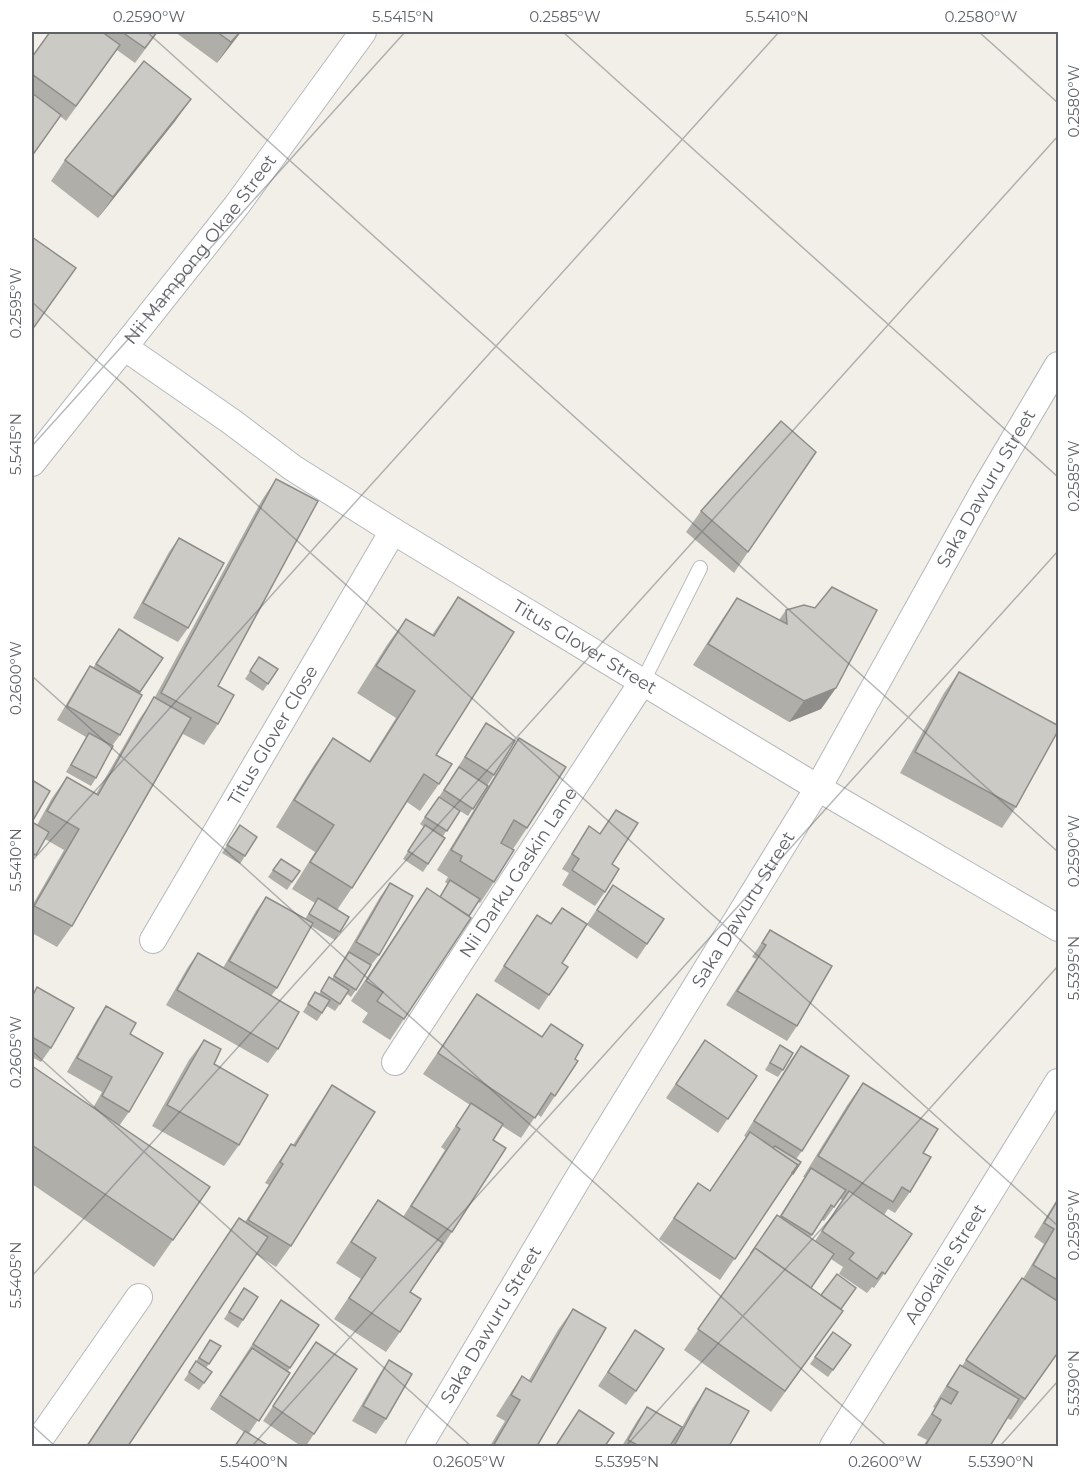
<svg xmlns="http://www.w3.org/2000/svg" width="1090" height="1478" font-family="Montserrat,sans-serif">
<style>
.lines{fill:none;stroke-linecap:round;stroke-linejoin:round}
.lane-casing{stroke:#b5b8bc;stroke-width:16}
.street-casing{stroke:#b5b8bc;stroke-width:28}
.lane{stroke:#fff;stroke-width:14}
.street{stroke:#fff;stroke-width:26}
.wall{fill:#afaea9;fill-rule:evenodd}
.shaded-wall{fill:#8f8d8a}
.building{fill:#cccac5;stroke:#8f8d8a;stroke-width:1.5}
.ticks{fill:none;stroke:#5f6368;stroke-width:1.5;stroke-opacity:0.45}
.labels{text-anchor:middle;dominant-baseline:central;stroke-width:5;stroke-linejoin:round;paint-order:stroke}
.street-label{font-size:18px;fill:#5f6368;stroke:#fff}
.neatline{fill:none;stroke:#5f6368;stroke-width:2}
.ticks-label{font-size:15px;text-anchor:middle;fill:#5f6368}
</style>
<rect width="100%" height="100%" fill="#f1efe8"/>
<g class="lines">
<g class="lane-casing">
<polyline id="lane" points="643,681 700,568"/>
</g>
<g class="street-casing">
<g id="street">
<path id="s1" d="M 124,347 L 232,422 L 293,468 L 393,531 L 818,788 L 1058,928"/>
<path id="s2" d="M 32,463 L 237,205 L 363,32"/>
<path id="s3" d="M 153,940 L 393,531"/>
<path id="s4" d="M 395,1062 L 643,681"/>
<polyline points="35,1446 139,1297"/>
<path id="s5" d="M 419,1446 L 577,1180 L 818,788 L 984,490 L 1058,365"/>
<path id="s6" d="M 833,1446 L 1058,1082"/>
</g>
</g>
<use href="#lane" class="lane"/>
<use href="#street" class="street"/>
</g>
<g class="wall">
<polygon points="50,32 158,32 135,63 117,50 66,121 60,116 32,156 32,57"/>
<polygon points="175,32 241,32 217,63"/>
<polygon points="176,120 98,218 51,181 65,160"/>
<polygon points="276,479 218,686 218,724 204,745 183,734 72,926 57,947 32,933 32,906 64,850 45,839 32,861 32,780 32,822 37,825 52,798 67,777 96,794 140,718 155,697 262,500"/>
<polygon points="701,511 748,552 734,573 686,532"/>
<polygon points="179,538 188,628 178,642 133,618 169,552"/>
<polygon points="458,597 436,755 439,784 420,811 407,802 352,888 337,910 340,932 335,940 311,926 277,988 271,996 278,1049 268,1063 166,1005 188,967 198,953 223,968 256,911 266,897 305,919 315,903 292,889 315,852 276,827 314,765 333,738 369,761 396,718 357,693 387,645 406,619 432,635"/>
<polygon points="737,598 779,620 786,610 815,608 836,688 821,709 789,722 693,665 723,618"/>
<polygon points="119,629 163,658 139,694 120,735 112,746 96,778 91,786 66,772 86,737 57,720 80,681 90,666 93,668"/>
<polygon points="259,657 278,669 263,691 245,679"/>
<polygon points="959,672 1016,807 1002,828 900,773 944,693"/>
<polygon points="486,723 494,775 468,816 446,802 460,811 443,836 445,838 423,872 403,859 424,827 420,824 439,797"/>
<polygon points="519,738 527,828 513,849 501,842 494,882 480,903 478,902 404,1019 390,1040 362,1022 368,1013 351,1001 427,888 440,897 448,884 445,882 448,877 437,870 505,759"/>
<polygon points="616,810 612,864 605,892 595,906 562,885 569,873 562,869 589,826 600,834"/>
<polygon points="240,825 245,856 240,864 222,853"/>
<polygon points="281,859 300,871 287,890 268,877"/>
<polygon points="390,883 379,955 368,969 356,990 351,997 347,994 335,1011 327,1006 317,1021 303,1012 315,992 319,994 329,977 332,979 380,897"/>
<polygon points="613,885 664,919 637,959 587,925 562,963 549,995 539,1010 494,981 537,915 551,923 587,924"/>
<polygon points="770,930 797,1026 787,1041 726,1005 756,959 752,957"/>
<polygon points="37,987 51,1048 41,1062 32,1057 32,995"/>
<polygon points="477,994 575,1059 555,1096 541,1117 537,1114 521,1138 502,1126 493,1140 452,1232 438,1253 437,1253 410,1292 400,1332 386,1352 334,1319 361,1279 336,1263 378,1200 403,1217 445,1150 441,1147 470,1105 423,1074"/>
<polygon points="106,1006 130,1034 129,1112 119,1126 210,1187 154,1267 32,1184 32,1066 93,1108 102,1092 67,1072 96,1021"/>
<polygon points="204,1040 214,1064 239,1145 224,1166 152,1126 189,1060"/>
<polygon points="705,1040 757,1076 718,1133 666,1098"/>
<polygon points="780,1045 783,1070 778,1077 765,1070"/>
<polygon points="801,1046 802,1151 796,1159 801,1162 720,1280 659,1239 698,1183 710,1191 746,1137 744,1136 791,1060"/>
<path d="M 863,1083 L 923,1153 L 910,1192 L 895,1213 L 888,1209 L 884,1215 L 912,1234 L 874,1288 L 872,1287 L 867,1293 L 839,1274 L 843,1267 L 831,1259 L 811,1288 L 843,1311 L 771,1412 L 684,1350 L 742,1268 L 777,1215 L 779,1217 L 805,1177 L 803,1177 L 848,1104 ZM 840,1199 L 842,1200 L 815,1241 L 810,1238 L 822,1220 L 824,1221 Z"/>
<polygon points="332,1085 291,1246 276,1267 256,1254 128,1446 86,1446 239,1218 245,1222 269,1185 265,1183 277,1164 291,1144 293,1145 318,1106"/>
<polygon points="1059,1196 1059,1302 1044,1292 1059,1351 1011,1420 1007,1418 990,1446 923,1446 927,1440 917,1435 935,1408 933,1407 946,1386 960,1365 962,1366 1022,1278 1023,1279 1044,1244 1034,1237"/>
<polygon points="244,1288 258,1297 238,1328 224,1319"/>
<polygon points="281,1300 319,1325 288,1371 290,1373 249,1433 244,1432 210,1409"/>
<polygon points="573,1309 537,1446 490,1446 505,1421 496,1416 508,1397 522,1376 529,1380 558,1330"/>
<polygon points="833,1332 851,1345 828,1377 810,1364"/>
<polygon points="210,1340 221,1346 206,1368 212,1372 199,1390 184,1380"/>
<polygon points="625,1345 636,1391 626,1405 598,1386"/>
<polygon points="306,1356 314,1434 306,1446 301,1446 263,1421"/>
<polygon points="389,1360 386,1419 376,1434 352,1421 379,1375"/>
<polygon points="706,1388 729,1446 671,1446 678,1433 670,1446 622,1446 637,1421 647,1407 682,1427 692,1409"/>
</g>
<g class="shaded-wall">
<polygon points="240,32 241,32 217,63 231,42"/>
<polygon points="191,99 176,120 98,218 113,197"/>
<polygon points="836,688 821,709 789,722 804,701"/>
</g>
<g class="building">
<polygon points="50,32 102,32 120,45 76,106 32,74 32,57"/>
<polygon points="122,32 157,32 145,48"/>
<polygon points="217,32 240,32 231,42"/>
<polygon points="144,61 191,99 113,197 65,160"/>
<polygon points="32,93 61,115 32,156"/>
<polygon points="32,237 76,268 32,330"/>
<polygon points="781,421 816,452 748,552 701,511"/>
<polygon points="276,479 318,501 218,686 234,695 218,724 161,693"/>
<polygon points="179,538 224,563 188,628 143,603"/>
<polygon points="832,587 877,610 836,688 804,701 708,644 737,598 787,624 786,610 804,605 815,608"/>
<polygon points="458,597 514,632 436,755 452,764 439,784 424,774 352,888 310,862 334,825 294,800 333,738 370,762 415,691 376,666 406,619 434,636"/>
<polygon points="119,629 163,658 140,692 96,664"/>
<polygon points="259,657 278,669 268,684 250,671"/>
<polygon points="90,666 142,695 120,735 67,706"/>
<polygon points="959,672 1059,726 1059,729 1016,807 915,752"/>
<polygon points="154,697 191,718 72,926 34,906 79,829 47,811 67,777 98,795"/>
<polygon points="486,723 515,741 494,775 465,757"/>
<polygon points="89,733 113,746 96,778 71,765"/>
<polygon points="519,738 566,767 527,828 514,820 501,843 514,850 494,882 460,861 462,856 451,850"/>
<polygon points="459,767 488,786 473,809 444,790"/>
<polygon points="32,780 50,791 32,822 49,832 36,855 32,853"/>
<polygon points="439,797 460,811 447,831 425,817"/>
<polygon points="616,810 638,823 612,864 619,869 605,892 572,870 579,859 572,854 589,826 600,834"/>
<polygon points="240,825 257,837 245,856 227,845"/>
<polygon points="425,825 445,838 428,864 408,851"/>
<polygon points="281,859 300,871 292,882 273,870"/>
<polygon points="450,880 480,899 469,916 440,897"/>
<polygon points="390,883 413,896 379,955 356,942"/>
<polygon points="613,885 664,919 647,944 597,910"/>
<polygon points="427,888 471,918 404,1019 377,1001 383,992 366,981"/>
<polygon points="266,897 313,923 277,988 229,961"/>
<polygon points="318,898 349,917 340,932 309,914"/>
<polygon points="562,908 587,924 562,963 568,967 549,995 504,966 537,915 551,924"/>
<polygon points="770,930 832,966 797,1026 737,991 766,945 762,943"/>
<polygon points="349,952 371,965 356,990 334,976"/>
<polygon points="198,953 299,1012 278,1049 177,990"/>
<polygon points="329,977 349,990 340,1004 321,991"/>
<polygon points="37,987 74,1008 51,1048 32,1037 32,997"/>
<polygon points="315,992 330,1000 322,1013 308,1004"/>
<polygon points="477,994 542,1037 551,1024 583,1045 575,1059 578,1061 555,1096 551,1093 535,1118 438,1053"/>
<polygon points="106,1006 136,1023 130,1034 163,1053 129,1112 102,1096 112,1077 77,1058"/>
<polygon points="204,1040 221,1049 214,1064 268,1095 239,1145 167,1105"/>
<polygon points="705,1040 757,1076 728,1119 676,1084"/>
<polygon points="780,1045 793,1053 783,1070 770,1063"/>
<polygon points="801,1046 849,1076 802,1151 754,1121"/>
<polygon points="32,1066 210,1187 173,1240 32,1145"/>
<polygon points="863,1083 938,1129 923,1153 931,1157 910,1192 902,1187 893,1202 818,1156"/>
<polygon points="332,1085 375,1112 291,1246 248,1220 283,1164 280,1162 291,1144 295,1146"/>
<polygon points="471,1103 503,1124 493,1140 506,1148 452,1232 411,1206 460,1129 456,1126"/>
<polygon points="750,1132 798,1165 735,1259 674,1218 698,1183 710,1191"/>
<polygon points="775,1146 801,1162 793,1174 792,1173 798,1165 773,1148"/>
<polygon points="811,1168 846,1190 834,1207 831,1205 812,1235 781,1216"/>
<polygon points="849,1191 912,1234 885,1274 882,1272 877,1279 849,1259 854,1253 822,1231"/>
<polygon points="1059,1198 1059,1281 1033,1265 1054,1229 1044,1223"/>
<polygon points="378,1200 443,1243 410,1292 421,1299 400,1332 349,1298 376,1258 351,1242"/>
<polygon points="777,1215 834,1254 811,1288 755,1248 752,1253 751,1253"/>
<polygon points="239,1218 268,1237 128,1446 87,1446"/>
<polygon points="755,1248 843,1311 785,1391 698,1329"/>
<polygon points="837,1274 856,1288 841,1309 821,1295"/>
<polygon points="1022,1278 1059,1302 1059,1351 1025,1399 966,1360"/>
<polygon points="244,1288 258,1297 243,1320 229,1312"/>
<polygon points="281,1300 319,1325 290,1368 253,1344"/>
<polygon points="573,1309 606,1328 537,1446 493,1446 520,1400 511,1395 522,1376 531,1382"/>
<polygon points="635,1330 664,1349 636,1391 608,1372"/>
<polygon points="833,1332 851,1345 833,1370 815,1357"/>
<polygon points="210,1340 221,1346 209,1364 199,1358"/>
<polygon points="316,1342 357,1369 314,1434 273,1406"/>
<polygon points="252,1348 290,1373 259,1421 220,1395"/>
<polygon points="389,1360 412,1374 386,1419 363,1406"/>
<polygon points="196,1361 212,1372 204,1383 189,1372"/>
<polygon points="960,1365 1019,1399 990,1446 925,1446 941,1420 932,1414 941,1398 951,1404 958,1392 947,1386"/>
<polygon points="706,1388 749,1411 729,1446 674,1446"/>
<polygon points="647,1407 682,1427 670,1446 639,1446 628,1440"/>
<polygon points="579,1410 614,1433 605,1446 561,1446 557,1444"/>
<polygon points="245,1431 269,1446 235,1446"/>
</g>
<path class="ticks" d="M 147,32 L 1058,852M 563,32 L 1058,477M 979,32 L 1058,103M 32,302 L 1058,1226M 32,446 L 405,32M 32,676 L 887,1446M 32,861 L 779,32M 32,1051 L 471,1446M 32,1276 L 1058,136M 32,1425 L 55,1446M 252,1446 L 1058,551M 626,1446 L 1058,966M 1000,1446 L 1058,1381"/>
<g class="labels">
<g class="street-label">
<text stroke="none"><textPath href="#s2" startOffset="272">Nii Mampong Okae Street</textPath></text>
<text stroke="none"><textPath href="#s5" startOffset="1113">Saka Dawuru Street</textPath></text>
<text stroke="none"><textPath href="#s1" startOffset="550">Titus Glover Street</textPath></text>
<text stroke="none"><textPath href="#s3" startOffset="237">Titus Glover Close</textPath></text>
<text stroke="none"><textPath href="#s4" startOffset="226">Nii Darku Gaskin Lane</textPath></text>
<text stroke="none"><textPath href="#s5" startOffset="627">Saka Dawuru Street</textPath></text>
<text stroke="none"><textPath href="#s6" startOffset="214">Adokaile Street</textPath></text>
<text stroke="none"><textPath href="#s5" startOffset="141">Saka Dawuru Street</textPath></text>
</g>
</g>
<rect width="1090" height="1478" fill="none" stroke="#ffffff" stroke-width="66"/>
<rect x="33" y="33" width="1024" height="1412" class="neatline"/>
<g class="ticks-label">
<text x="149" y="22">0.2590°W</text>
<text x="403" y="22">5.5415°N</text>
<text x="565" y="22">0.2585°W</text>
<text x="777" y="22">5.5410°N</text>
<text x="981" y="22">0.2580°W</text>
<text transform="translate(1074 101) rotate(-90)" y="5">0.2580°W</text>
<text transform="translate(16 303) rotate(-90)" y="5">0.2595°W</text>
<text transform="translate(16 444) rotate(-90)" y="5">5.5415°N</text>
<text transform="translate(1074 476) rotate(-90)" y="5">0.2585°W</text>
<text transform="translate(16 678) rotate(-90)" y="5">0.2600°W</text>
<text transform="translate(1074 851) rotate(-90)" y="5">0.2590°W</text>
<text transform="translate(16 860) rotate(-90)" y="5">5.5410°N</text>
<text transform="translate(1074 968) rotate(-90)" y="5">5.5395°N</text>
<text transform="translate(16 1052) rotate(-90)" y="5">0.2605°W</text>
<text transform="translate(1074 1225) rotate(-90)" y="5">0.2595°W</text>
<text transform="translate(16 1275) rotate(-90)" y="5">5.5405°N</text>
<text transform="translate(1074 1383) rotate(-90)" y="5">5.5390°N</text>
<text x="254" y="1467">5.5400°N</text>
<text x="469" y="1467">0.2605°W</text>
<text x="627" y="1467">5.5395°N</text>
<text x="885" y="1467">0.2600°W</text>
<text x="1001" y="1467">5.5390°N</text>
</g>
</svg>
